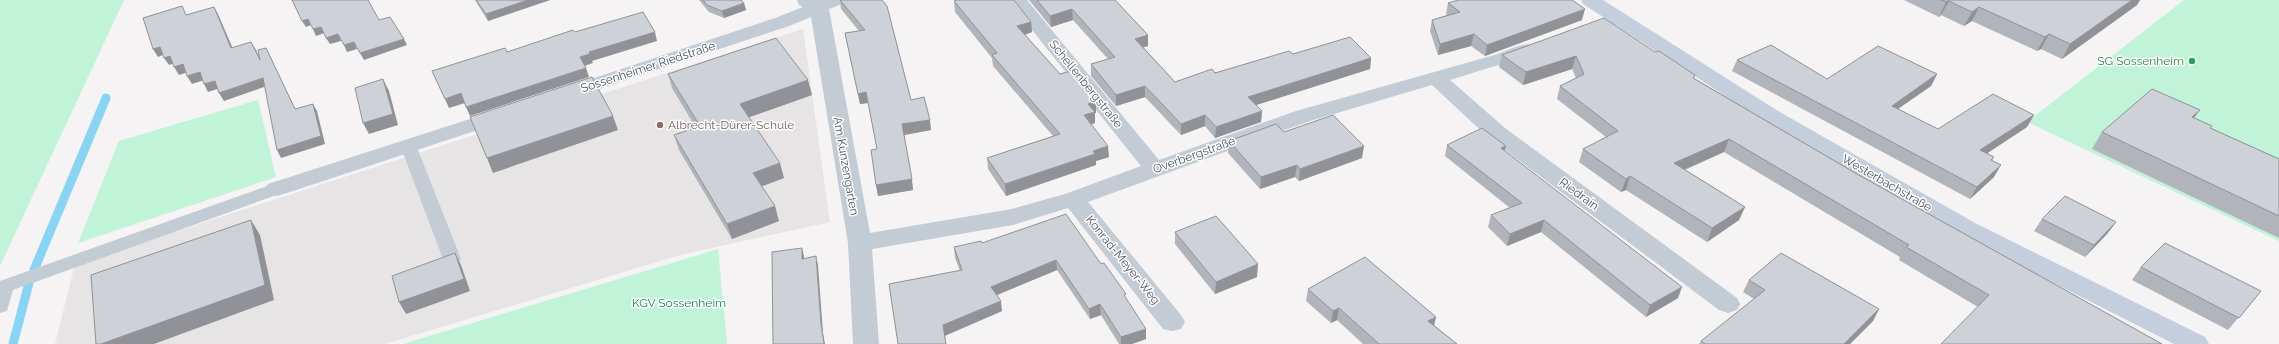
<svg xmlns="http://www.w3.org/2000/svg" width="2279" height="344" font-family="Raleway,sans-serif">
<style>
.education{fill:#e6e4e4}
.green{fill:#c0f3d8}
.lines{fill:none;stroke-linecap:round;stroke-linejoin:round}
.stream{stroke:#8ad4f3;stroke-width:9}
.service{fill:#c3cbd5;fill-rule:evenodd}
.minor{fill:#c3cbd5;fill-rule:evenodd}
.secondary{fill:#c4cedc;fill-rule:evenodd}
.wall{fill:#b1b4ba}
.shaded-wall{fill:#909297}
.building{fill:#ced1d8;stroke:#909297}
.leisure-dot{fill:#2e9e5b;stroke:#fff;stroke-width:1.5}
.education-dot{fill:#8d6e63;stroke:#fff;stroke-width:1.5}
.labels{text-anchor:middle;dominant-baseline:central;stroke-width:3;stroke-linejoin:round;paint-order:stroke}
.leisure-label{font-size:12px;fill:#27864d;stroke:#fff;text-anchor:end}
.street-label{font-size:12px;fill:#485462;stroke:#fff}
.education-label{font-size:12px;fill:#785e54;stroke:#fff;text-anchor:start}
.park-label{font-size:12px;fill:#118655;stroke:#fff}
</style>
<rect width="100%" height="100%" fill="#f5f3f3"/>
<polygon class="education" points="803,29 830,222 680,255 385,344 55,344 75,264"/>
<g class="green">
<polygon points="0,0 124,0 0,266"/>
<polygon points="2184,0 2279,0 2279,241 2027,122"/>
<polygon points="258,100 276,177 78,243 119,141"/>
<polygon points="718,249 727,344 403,344"/>
</g>
<g class="lines">
<g class="stream">
<polyline points="34,270 106,98"/>
<polyline points="13,344 29,283"/>
</g>
<g class="service">
<polygon points="408,140 414,141 416,145 461,259 458,264 452,265 446,264 443,259 400,145 402,141"/>
<polygon points="276,183 282,185 285,189 282,193 13,290 7,311 0,313 0,281"/>
</g>
<g class="minor">
<path d="M 797,0 L 844,0 L 842,4 L 829,9 L 870,233 L 1012,209 L 1065,194 L 1141,166 L 1008,0 L 1027,0 L 1159,160 L 1296,111 L 1498,54 C 1510,49 1523,42 1536,45 L 1539,49 L 1536,53 L 1450,80 L 1505,128 L 1737,298 L 1740,304 L 1737,310 L 1728,313 L 1719,310 L 1489,138 L 1432,85 L 1310,121 L 1088,202 L 1181,315 L 1185,322 L 1181,329 L 1172,331 L 1163,329 L 1068,208 L 1013,225 L 872,249 L 879,344 L 853,344 L 848,243 L 811,17 L 789,26 L 575,97 L 568,99 L 561,97 L 558,93 L 561,89 L 775,18 L 803,7 L 799,5 Z"/>
<polygon points="501,109 508,110 511,115 508,120 284,194 276,196 268,194 265,189 268,184"/>
</g>
<polygon class="secondary" points="1581,0 1603,0 1778,111 1975,223 2205,337 2209,344 2174,344 1959,235 1764,121 1583,4"/>
</g>
<g class="wall">
<polygon points="475,0 550,0 488,21"/>
<polygon points="699,0 741,0 744,3 746,10 724,18 709,12"/>
<polygon points="840,0 882,0 911,100 931,130 904,135 913,190 878,196 876,185 877,149 868,103 860,104 845,33 859,31 841,9"/>
<polygon points="1029,0 1115,0 1148,35 1148,46 1143,47 1175,82 1293,54 1371,58 1370,69 1256,105 1262,111 1261,122 1215,138 1205,126 1181,135 1145,97 1116,106 1091,76 1091,64 1108,59 1073,20 1051,27"/>
<polygon points="1904,0 2140,0 2137,5 2062,59 2041,49 2037,51 1972,21 1964,26 1941,15 1939,17"/>
<polygon points="954,1 1031,22 1032,32 1025,35 1060,74 1096,113 1095,113 1095,123 1091,124 1109,157 1096,161 1096,165 1006,196 988,169 987,158 1053,136 993,66 992,58 955,12"/>
<polygon points="1448,3 1582,20 1485,56 1471,46 1438,55 1430,31 1432,20 1447,15 1446,14"/>
<polygon points="1655,52 1695,75 1694,78 1857,174 2162,344 1978,307 1899,260 1900,257 1724,152 1685,170 1745,207 1739,220 1707,242 1626,190 1621,192 1579,162 1583,149 1606,137 1557,99 1560,86 1576,78 1572,69 1523,85 1499,67 1502,55"/>
<polygon points="1737,60 1827,79 1937,74 1931,86 1898,109 1938,129 2034,115 2027,127 1987,153 1994,157 1992,161 1994,177 1970,199 1732,71"/>
<polygon points="668,74 812,95 749,117 784,178 762,186 779,221 732,239 679,150 674,135 696,128 672,88"/>
<polygon points="2194,118 2211,128 2279,159 2279,238 2092,149 2102,132"/>
<polygon points="1284,132 1362,158 1299,181 1295,177 1260,189 1228,153 1229,141"/>
<polygon points="1447,145 1504,151 1678,298 1646,317 1541,232 1507,246 1488,227 1491,215 1510,208 1445,156"/>
<polygon points="2042,219 2116,222 2107,234 2085,257 2034,231"/>
<polygon points="1175,232 1257,277 1215,294 1175,244"/>
<polygon points="982,243 1101,264 1126,299 1146,339 1132,344 1119,344 1101,315 1090,319 1057,270 997,295 1002,311 945,336 946,344 898,344 960,271 955,258 954,247"/>
<polygon points="2141,267 2261,291 2228,330 2132,280"/>
<polygon points="1749,280 1879,309 1873,321 1850,344 1699,344 1701,341 1754,299 1743,292"/>
<polygon points="1308,289 1436,317 1434,325 1457,344 1363,344 1337,320 1331,323 1306,301"/>
</g>
<g class="shaded-wall">
<polygon points="528,0 550,0 488,21 486,14"/>
<polygon points="2132,0 2140,0 2137,5 2062,59 2070,44"/>
<polygon points="1949,1 1941,15 1939,17 1946,2"/>
<polygon points="744,3 746,10 724,18 722,11"/>
<polygon points="214,7 218,14 236,56 231,48"/>
<polygon points="1979,7 1972,21 1964,26 1972,12"/>
<polygon points="1072,9 1073,20 1051,27 1050,16"/>
<polygon points="1585,9 1582,20 1485,56 1487,45"/>
<polygon points="308,19 311,25 306,27 302,21"/>
<polygon points="1031,22 1032,32 1018,37 1017,26"/>
<polygon points="321,27 324,33 316,36 313,29"/>
<polygon points="655,32 657,41 592,61 593,63 584,66 580,57 589,52"/>
<polygon points="338,34 341,41 330,44 326,38"/>
<polygon points="1474,34 1471,46 1438,55 1440,44"/>
<polygon points="2049,34 2041,49 2037,51 2045,37"/>
<polygon points="1148,35 1148,46 1135,50 1135,39"/>
<polygon points="404,39 407,45 364,60 360,53"/>
<polygon points="251,42 256,50 264,68"/>
<polygon points="354,42 357,49 347,52 344,45"/>
<polygon points="160,47 165,54 158,57 153,49"/>
<polygon points="266,48 270,56 299,117 295,109"/>
<polygon points="170,56 175,63 169,65 164,58"/>
<polygon points="1576,56 1572,69 1523,85 1526,72"/>
<polygon points="1371,58 1370,69 1247,108 1248,97"/>
<polygon points="183,64 188,72 179,75 174,67"/>
<polygon points="586,68 589,77 470,116 466,107"/>
<polygon points="200,72 204,80 192,84 187,76"/>
<polygon points="1937,74 1931,86 1886,117 1892,106"/>
<polygon points="263,78 267,86 224,101 219,93"/>
<polygon points="383,79 389,91 398,125 369,134 363,123"/>
<polygon points="808,80 812,95 744,119 740,104"/>
<polygon points="215,81 220,88 208,92 204,84"/>
<polygon points="1145,86 1145,97 1116,106 1116,95"/>
<polygon points="866,92 868,103 860,104 858,94"/>
<polygon points="461,93 465,103 449,108 445,99"/>
<polygon points="1096,101 1096,113 1095,113 1095,123 1085,127 1084,115 1088,104"/>
<polygon points="313,104 317,111 325,144 281,158 277,150"/>
<polygon points="2200,110 2188,126 2192,117"/>
<polygon points="1262,111 1261,122 1215,138 1216,127"/>
<polygon points="1205,115 1205,126 1181,135 1181,124"/>
<polygon points="2034,115 2027,127 1974,162 1980,150"/>
<polygon points="613,116 618,130 493,173 487,158"/>
<polygon points="930,120 931,130 904,135 902,124"/>
<polygon points="1729,139 1724,152 1669,176 1674,163"/>
<polygon points="1108,146 1109,157 1096,161 1096,165 1006,196 1005,184 1093,151"/>
<polygon points="1364,146 1362,158 1299,181 1300,169"/>
<polygon points="1506,146 1503,157 1501,148"/>
<polygon points="780,163 784,178 757,188 753,173"/>
<polygon points="1297,165 1295,177 1260,189 1261,177"/>
<polygon points="2001,165 1994,177 1970,199 1977,187"/>
<polygon points="1630,176 1626,190 1621,192 1626,179"/>
<polygon points="912,179 913,190 878,196 876,185"/>
<polygon points="775,206 779,221 732,239 727,224"/>
<polygon points="1745,207 1739,220 1707,242 1712,228"/>
<polygon points="251,220 260,235 274,300 154,344 101,344"/>
<polygon points="1544,220 1541,232 1507,246 1510,234"/>
<polygon points="2116,222 2107,234 2085,257 2094,245"/>
<polygon points="802,248 804,256 804,267 802,259"/>
<polygon points="455,253 461,265 470,291 406,314 399,302"/>
<polygon points="816,256 818,265 823,333 825,344 824,344 821,324"/>
<polygon points="1056,260 1057,270 992,297 991,287"/>
<polygon points="1258,264 1257,277 1215,294 1216,282"/>
<polygon points="1682,287 1678,298 1646,317 1650,305"/>
<polygon points="1001,301 1002,311 944,336 943,325"/>
<polygon points="1100,304 1101,315 1090,319 1089,309"/>
<polygon points="1339,308 1337,320 1331,323 1333,311"/>
<polygon points="1879,309 1873,321 1850,344 1844,344"/>
<polygon points="1436,317 1433,329 1428,321"/>
<polygon points="1146,329 1146,339 1132,344 1121,344 1121,337"/>
</g>
<g class="building">
<polygon points="292,0 368,0 379,20 390,17 404,39 360,53 354,42 344,45 338,34 326,38 321,27 313,29 308,19 302,21"/>
<polygon points="476,0 528,0 486,14"/>
<polygon points="703,0 741,0 744,3 722,11 707,5"/>
<polygon points="840,0 882,0 887,6 911,100 924,97 930,120 902,124 912,179 876,185 871,150 877,149 866,92 858,94 845,33 865,30"/>
<polygon points="957,0 1014,0 1031,22 1017,26 1060,74 1071,71 1096,101 1088,104 1095,112 1084,115 1108,146 1093,151 1095,154 1005,184 987,158 1060,134 992,55 997,53 954,1"/>
<polygon points="1037,0 1115,0 1148,35 1135,39 1175,82 1212,69 1215,73 1289,51 1293,54 1350,37 1371,58 1248,97 1262,111 1216,127 1205,115 1181,124 1145,86 1116,95 1091,64 1115,57 1072,9 1050,16"/>
<polygon points="1458,0 1572,0 1585,9 1487,45 1474,34 1440,44 1432,20 1460,12 1448,3"/>
<polygon points="1941,0 2132,0 2070,44 2049,34 2045,37 1979,7 1972,12 1949,1 1946,2"/>
<polygon points="182,6 186,15 214,7 231,48 251,42 260,60 258,50 266,48 295,109 313,104 321,136 277,150 263,78 219,93 215,81 204,84 200,72 187,76 183,64 174,67 170,56 164,58 160,47 153,49 143,18"/>
<polygon points="643,12 655,32 589,52 590,54 580,57 586,68 466,107 461,93 445,99 432,71 505,48 507,52 573,30 575,32"/>
<polygon points="1604,18 1655,52 1659,51 1695,75 1693,78 1857,174 2162,344 1941,344 1989,295 1906,247 1909,245 1729,139 1674,163 1745,207 1712,228 1630,176 1626,179 1583,149 1618,131 1560,86 1584,74 1576,56 1526,72 1502,55"/>
<polygon points="776,38 808,80 740,104 780,163 753,173 775,206 727,224 674,135 700,126 668,74"/>
<polygon points="1771,45 1827,79 1878,46 1937,74 1892,106 1938,129 1993,94 2034,115 1980,150 1994,157 1991,160 2001,165 1977,187 1737,60"/>
<polygon points="592,77 613,116 487,158 470,117"/>
<polygon points="383,79 393,114 363,123 355,88"/>
<polygon points="2152,89 2200,110 2192,117 2212,126 2210,128 2279,159 2279,216 2102,132"/>
<polygon points="1333,115 1364,146 1300,169 1297,165 1261,177 1229,141 1276,124 1284,132"/>
<polygon points="1482,128 1506,146 1501,148 1682,287 1650,305 1544,220 1510,234 1491,215 1522,203 1447,145"/>
<polygon points="2065,196 2116,222 2094,245 2042,219"/>
<polygon points="1066,214 1101,264 1104,263 1126,294 1124,295 1146,329 1121,337 1100,304 1089,309 1056,260 991,287 1001,301 943,325 946,344 898,344 889,284 962,270 954,247 981,241 982,243"/>
<polygon points="1216,216 1258,264 1216,282 1175,232"/>
<polygon points="251,220 265,285 101,344 96,344 91,275"/>
<polygon points="2165,243 2261,291 2239,318 2141,267"/>
<polygon points="802,248 802,259 816,256 821,324 824,344 773,344 772,252"/>
<polygon points="455,253 464,279 399,302 392,276"/>
<polygon points="1781,253 1879,309 1844,344 1705,344 1701,341 1765,290 1749,280"/>
<polygon points="1365,257 1436,317 1428,321 1457,344 1379,344 1339,308 1333,311 1308,289"/>
</g>
<circle class="leisure-dot" cx="2192" cy="61" r="4"/>
<circle class="education-dot" cx="660" cy="125" r="4"/>
<g class="labels">
<g class="leisure-label">
<text x="2184" y="61">SG Sossenheim</text>
</g>
<g class="street-label">
<text transform="translate(648 67) rotate(-18)">Sossenheimer Riedstraße</text>
<text transform="translate(1086 84) rotate(51)">Schellenbergstraße</text>
<text transform="translate(1194 155) rotate(-20)">Overbergstraße</text>
<text transform="translate(846 166) rotate(80)">Am Kunzengarten</text>
<text transform="translate(1887 183) rotate(30)">Westerbachstraße</text>
<text transform="translate(1579 194) rotate(36)">Riedrain</text>
<text transform="translate(1123 260) rotate(51)">Konrad-Meyer-Weg</text>
</g>
<g class="education-label">
<text x="668" y="125">Albrecht-Dürer-Schule</text>
</g>
<g class="park-label">
<text x="679" y="303">KGV Sossenheim</text>
</g>
</g>
</svg>
